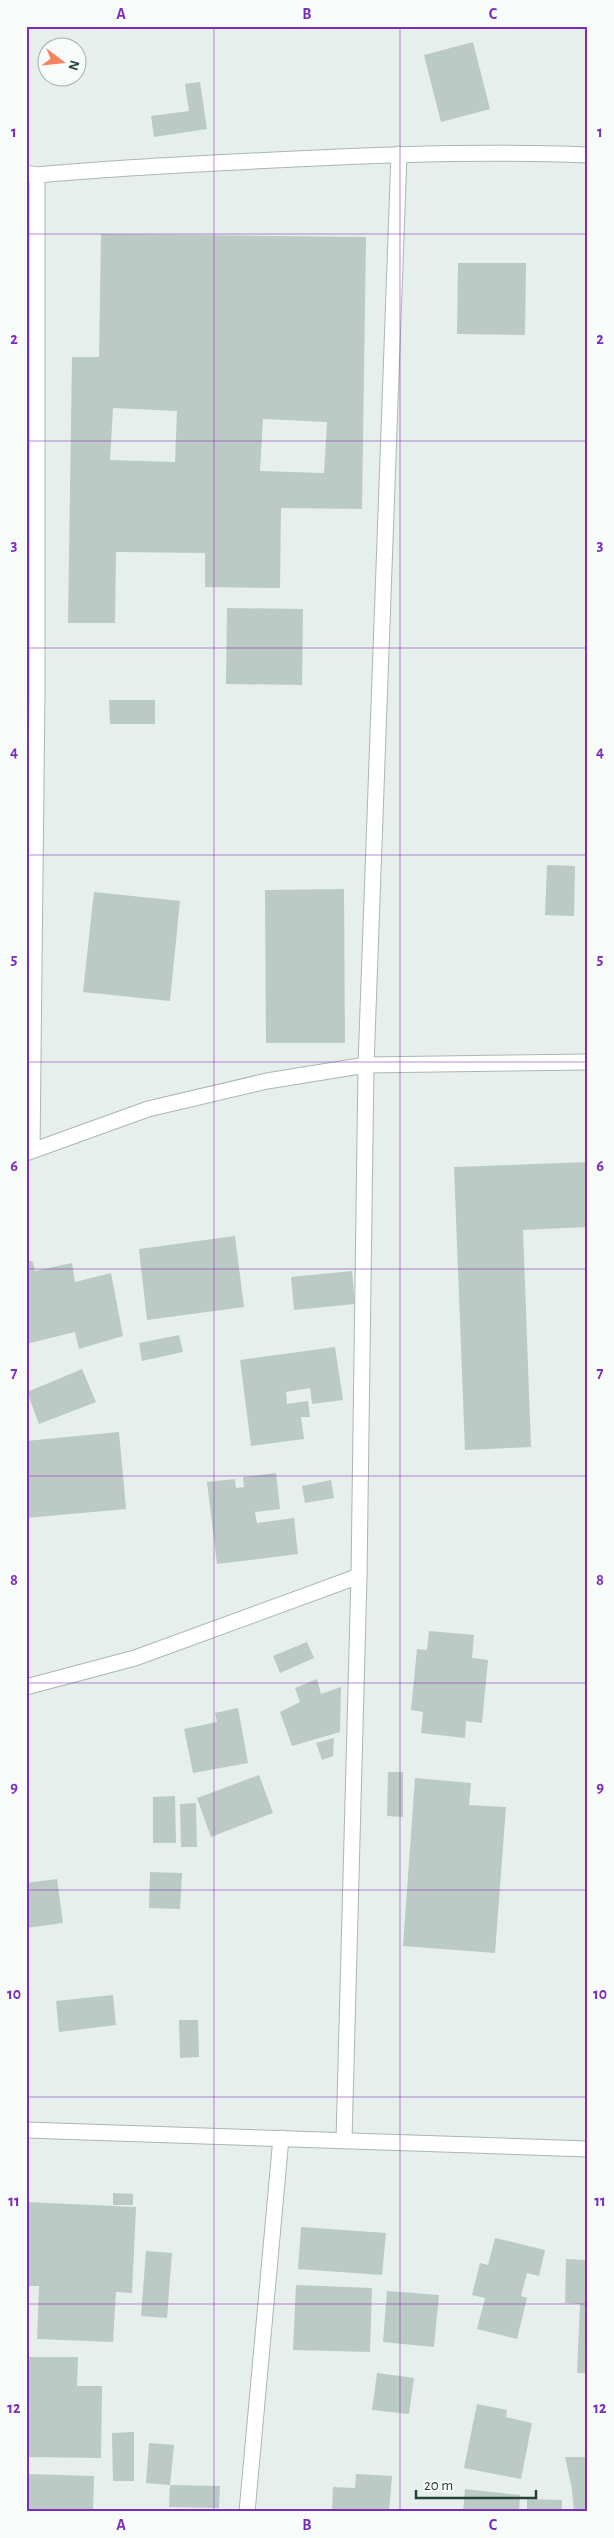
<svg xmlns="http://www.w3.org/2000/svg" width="614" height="2538" font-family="'Alegreya Sans',sans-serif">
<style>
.building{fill:#bbcac4;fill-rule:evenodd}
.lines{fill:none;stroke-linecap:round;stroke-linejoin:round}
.minor-casing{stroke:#a8b8b2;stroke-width:17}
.tertiary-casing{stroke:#a8b8b2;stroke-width:17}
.minor{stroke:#fff;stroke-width:15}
.tertiary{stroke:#fff;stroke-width:15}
.grid{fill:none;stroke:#7b2cbf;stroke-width:1;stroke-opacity:0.55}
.neatline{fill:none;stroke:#7b2cbf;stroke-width:2}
.grid-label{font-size:16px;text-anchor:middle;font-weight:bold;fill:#7b2cbf}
</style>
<rect width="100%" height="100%" fill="#e6efeb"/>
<g class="building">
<polygon points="473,42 490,109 441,122 424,55"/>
<polygon points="200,82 207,129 154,137 151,116 189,111 185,84"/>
<path d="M 101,234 L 366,237 L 362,509 L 281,508 L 280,588 L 205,587 L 205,553 L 116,552 L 115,623 L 68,623 L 72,357 L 99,357 ZM 113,408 L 177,411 L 175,462 L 110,460 ZM 263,419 L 327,422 L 324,473 L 260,471 Z"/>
<polygon points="458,263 526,263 525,335 457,334"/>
<polygon points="586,588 588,588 588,618 585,618"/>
<polygon points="227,608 303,609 302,685 226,684"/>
<polygon points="109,700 155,700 155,724 110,724"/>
<polygon points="547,865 575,866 574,916 545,915"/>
<polygon points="344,889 345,1043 266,1043 265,890"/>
<polygon points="94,892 180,901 170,1001 83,992"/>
<polygon points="588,1162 588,1227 523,1230 531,1447 465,1450 454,1167"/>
<polygon points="235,1236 244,1307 147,1320 139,1249"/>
<polygon points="26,1259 33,1262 35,1271 72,1263 75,1282 111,1273 123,1336 79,1349 75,1332 26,1344"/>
<polygon points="352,1271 355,1304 294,1310 291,1277"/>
<polygon points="179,1335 183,1352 142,1361 139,1343"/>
<polygon points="335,1347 343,1400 312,1404 310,1388 286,1392 287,1404 308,1401 310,1417 301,1417 304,1439 251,1446 240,1360"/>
<polygon points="82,1369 96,1402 39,1424 27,1392"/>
<polygon points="119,1432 126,1509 26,1518 26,1441"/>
<polygon points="276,1473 280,1509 255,1512 257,1523 294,1518 298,1554 217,1564 207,1482 235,1479 236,1488 244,1487 243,1477"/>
<polygon points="331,1480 334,1498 305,1503 302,1486"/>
<polygon points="429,1631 474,1635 472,1658 488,1660 482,1723 466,1721 465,1738 421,1733 423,1712 411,1710 417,1649 427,1650"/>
<polygon points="307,1642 314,1658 280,1673 273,1656"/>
<polygon points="317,1679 321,1694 341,1687 340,1732 292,1746 280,1712 300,1702 295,1688"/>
<polygon points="238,1708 248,1763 193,1773 184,1729 217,1722 215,1713"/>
<polygon points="334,1738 333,1756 322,1760 316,1743"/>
<polygon points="388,1772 403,1772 403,1817 387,1816"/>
<polygon points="259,1775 273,1813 211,1837 197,1798"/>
<polygon points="415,1778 471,1783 469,1805 506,1807 495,1953 403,1946"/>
<polygon points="175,1796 176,1843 153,1843 153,1797"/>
<polygon points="196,1803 197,1847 181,1847 180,1804"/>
<polygon points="150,1872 182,1873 180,1909 149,1908"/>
<polygon points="57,1879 63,1923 26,1928 26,1883"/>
<polygon points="113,1995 116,2025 59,2032 56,2001"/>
<polygon points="179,2020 198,2020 199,2057 180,2058"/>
<polygon points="113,2193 133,2194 133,2205 113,2205"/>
<polygon points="26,2202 136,2207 132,2293 116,2292 113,2342 37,2339 39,2286 26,2286"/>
<polygon points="301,2227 386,2233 382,2275 298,2269"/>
<polygon points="495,2238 545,2250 539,2276 527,2273 521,2296 527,2298 517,2339 477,2329 485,2298 472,2295 480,2263 488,2265"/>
<polygon points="146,2251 172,2253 167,2318 141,2316"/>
<polygon points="566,2259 588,2260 588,2373 577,2373 580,2304 565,2303"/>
<polygon points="296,2285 372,2288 370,2352 293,2350"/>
<polygon points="387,2291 439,2295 434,2347 383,2342"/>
<polygon points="27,2357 78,2357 77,2386 102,2386 101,2458 26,2457"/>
<polygon points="377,2373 414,2378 409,2414 372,2410"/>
<polygon points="477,2404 507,2410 506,2417 532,2423 521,2479 464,2468"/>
<polygon points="134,2432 134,2481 113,2481 112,2433"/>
<polygon points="149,2443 174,2445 170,2485 146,2483"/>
<polygon points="565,2457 588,2457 588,2512 574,2512 572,2489"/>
<polygon points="26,2474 94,2476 93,2512 26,2512"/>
<polygon points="356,2474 392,2476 389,2512 332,2512 333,2487 355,2488"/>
<polygon points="170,2485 220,2486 219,2508 169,2507"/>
<polygon points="465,2489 520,2495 519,2512 463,2512"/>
<polygon points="527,2499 562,2500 562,2512 527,2512"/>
</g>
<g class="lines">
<g class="minor-casing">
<g id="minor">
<path d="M 26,173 L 37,175 C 123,167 209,163 295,159 C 393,154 490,151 588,155"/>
<polyline points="32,1150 37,693 37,175"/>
<polyline points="26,1153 148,1109 267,1081 366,1065 588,1062"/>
<polyline points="26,1687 135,1658 359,1576"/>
<polyline points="344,2140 359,1576 366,1065 399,154"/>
<polyline points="247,2512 281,2138"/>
</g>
</g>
<g class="tertiary-casing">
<polyline id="tertiary" points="26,2130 588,2149"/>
</g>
<use href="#minor" class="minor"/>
<use href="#tertiary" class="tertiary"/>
</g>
<path class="grid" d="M 214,26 L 214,2512M 400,26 L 400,2512M 26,234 L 588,234M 26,441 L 588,441M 26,648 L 588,648M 26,855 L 588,855M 26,1062 L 588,1062M 26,1269 L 588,1269M 26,1476 L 588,1476M 26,1683 L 588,1683M 26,1890 L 588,1890M 26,2097 L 588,2097M 26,2304 L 588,2304"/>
<rect width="614" height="2538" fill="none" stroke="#f7fbf9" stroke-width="55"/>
<g transform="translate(62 62) rotate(106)"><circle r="24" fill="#f7fbf9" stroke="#a3b1ad"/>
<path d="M0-4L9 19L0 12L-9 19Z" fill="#f4845f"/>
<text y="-8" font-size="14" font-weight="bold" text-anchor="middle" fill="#24423a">N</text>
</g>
<path d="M416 2490v8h120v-8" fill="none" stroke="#24423a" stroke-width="2.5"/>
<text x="424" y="2490" font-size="15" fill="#24423a" stroke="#f7fbf9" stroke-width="4" paint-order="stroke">20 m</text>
<rect x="28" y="28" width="558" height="2482" class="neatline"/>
<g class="grid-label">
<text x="121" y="19">A</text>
<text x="307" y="19">B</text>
<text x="493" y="19">C</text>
<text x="14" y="137">1</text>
<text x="600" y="137">1</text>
<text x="14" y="344">2</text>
<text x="600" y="344">2</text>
<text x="14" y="550">3</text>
<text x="600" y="550">3</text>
<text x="14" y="757">4</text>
<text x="600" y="757">4</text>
<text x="14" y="964">5</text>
<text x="600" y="964">5</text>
<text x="14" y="1171">6</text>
<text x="600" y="1171">6</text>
<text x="14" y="1378">7</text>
<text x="600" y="1378">7</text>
<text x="14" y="1585">8</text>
<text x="600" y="1585">8</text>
<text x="14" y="1792">9</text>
<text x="600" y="1792">9</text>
<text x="14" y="1999">10</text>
<text x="600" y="1999">10</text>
<text x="14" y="2206">11</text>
<text x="600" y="2206">11</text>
<text x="14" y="2413">12</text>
<text x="600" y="2413">12</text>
<text x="121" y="2530">A</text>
<text x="307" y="2530">B</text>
<text x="493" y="2530">C</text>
</g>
</svg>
